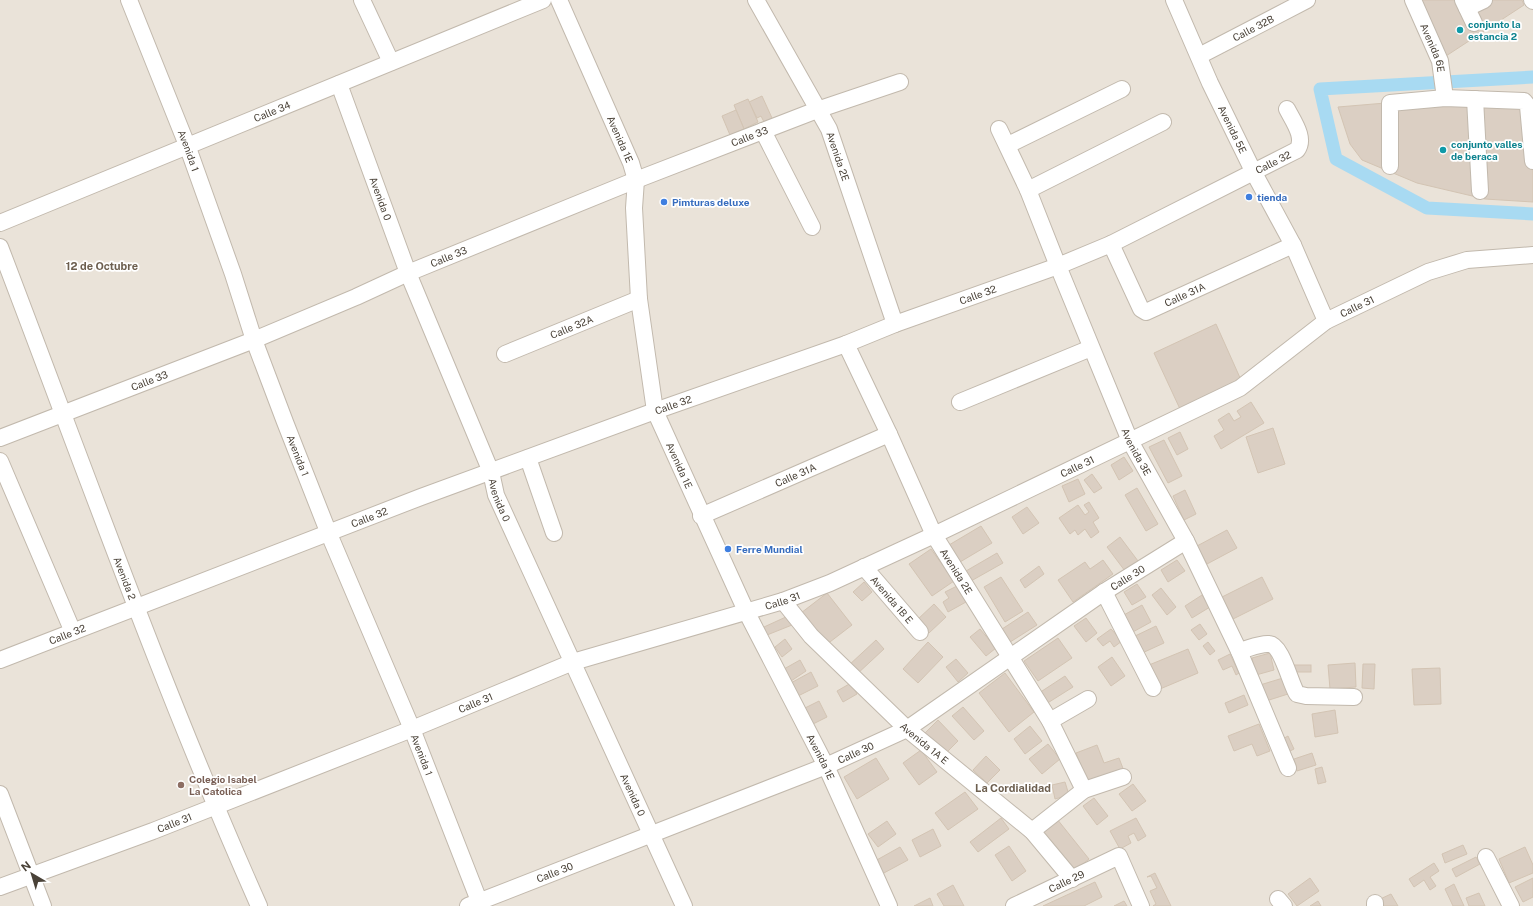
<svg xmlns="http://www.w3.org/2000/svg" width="1533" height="906" font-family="'Public Sans',sans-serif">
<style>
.residential{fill:#eae3d9}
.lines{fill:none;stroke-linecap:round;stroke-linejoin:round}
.canal{stroke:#a8daf2;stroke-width:13}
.building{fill:#dbcfc3;stroke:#d3c4b3}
.minor-casing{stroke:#c2b9ad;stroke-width:18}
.minor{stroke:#fff;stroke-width:16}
.culture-dot{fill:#0f9aa8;stroke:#fff;stroke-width:1.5}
.shop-dot{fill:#3f7fe0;stroke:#fff;stroke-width:1.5}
.education-dot{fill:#8d6e63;stroke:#fff;stroke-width:1.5}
.labels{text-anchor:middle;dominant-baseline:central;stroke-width:3.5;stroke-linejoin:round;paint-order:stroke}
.culture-label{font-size:10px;font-weight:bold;fill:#0d838f;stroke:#fff;text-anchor:start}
.street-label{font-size:10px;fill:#4a4238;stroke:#fff}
.shop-label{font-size:10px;font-weight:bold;fill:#366cbe;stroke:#fff;text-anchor:start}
.education-label{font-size:10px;font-weight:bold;fill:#785e54;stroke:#fff;text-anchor:start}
.neighbourhood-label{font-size:11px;font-weight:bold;fill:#6d5f4f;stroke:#fff}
</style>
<rect width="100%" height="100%" fill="#f6f2eb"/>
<rect class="residential" x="0" y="0" width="1533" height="906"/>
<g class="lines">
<polyline class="canal" points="1533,77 1320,89 1336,159 1427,208 1533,214"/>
</g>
<g class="building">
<polygon points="1421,0 1522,0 1524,5 1446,56"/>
<polygon points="762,96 772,118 764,122 761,116 757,118 749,102"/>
<polygon points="1445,98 1524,101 1533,155 1533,202 1485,199 1417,183 1362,160 1350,144 1338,107"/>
<polygon points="748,99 758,122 744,129 734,105"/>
<polygon points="736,110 744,129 730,135 722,116"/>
<polygon points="1216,324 1241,380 1180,409 1154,353"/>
<polygon points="1251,402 1264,423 1221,449 1214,436 1224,430 1218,420 1229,413 1234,421 1241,417 1237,411"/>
<polygon points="1273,428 1285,464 1258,473 1246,437"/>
<polygon points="1180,432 1188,449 1177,455 1168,438"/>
<polygon points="1164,440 1182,476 1168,483 1149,447"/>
<polygon points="1124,457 1133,471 1119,480 1111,465"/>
<polygon points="1092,474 1102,488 1094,493 1084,480"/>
<polygon points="1078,479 1085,494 1069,502 1062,486"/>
<polygon points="1137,488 1158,524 1146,531 1125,495"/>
<polygon points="1185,490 1196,514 1184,520 1173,496"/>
<polygon points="1089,502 1099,518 1093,522 1099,532 1091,538 1085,529 1078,535 1075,530 1070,534 1059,518 1078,505 1085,515 1089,512 1084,505"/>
<polygon points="1027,507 1039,523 1023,534 1012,517"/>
<polygon points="981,526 992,543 960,562 949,545"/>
<polygon points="1227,530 1237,548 1207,564 1197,546"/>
<polygon points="1120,537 1141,565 1128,575 1107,547"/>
<polygon points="931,549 954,581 932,596 909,564"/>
<polygon points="997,553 1003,563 971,581 966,571"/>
<polygon points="1103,560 1113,574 1073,602 1058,580 1085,562 1090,569"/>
<polygon points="1177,560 1185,571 1168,582 1161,570"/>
<polygon points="1039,566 1044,574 1025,588 1020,580"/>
<polygon points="1001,577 1023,611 1005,622 984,587"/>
<polygon points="1262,577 1273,599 1233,619 1222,597"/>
<polygon points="864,582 872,592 862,601 853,592"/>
<polygon points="1137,584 1146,597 1132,605 1124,592"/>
<polygon points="957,586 966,602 948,612 943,602 949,598 945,592"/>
<polygon points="1161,588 1176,607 1167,615 1152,595"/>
<polygon points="827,593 852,625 826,645 801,613"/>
<polygon points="1202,595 1210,607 1192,618 1185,606"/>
<polygon points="934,604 946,617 929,633 917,620"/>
<polygon points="1142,605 1151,622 1131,633 1122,616"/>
<polygon points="1028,612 1037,625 1007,644 999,631"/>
<polygon points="788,616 792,625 767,635 764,627"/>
<polygon points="1086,618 1097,633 1086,642 1074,626"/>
<polygon points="1200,624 1207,634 1199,640 1191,630"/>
<polygon points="1156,626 1164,643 1140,654 1133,637"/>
<polygon points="980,629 996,648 986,656 970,637"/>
<polygon points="1111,629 1122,641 1114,647 1110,641 1103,646 1097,639"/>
<polygon points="1058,638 1072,658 1038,681 1024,661"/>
<polygon points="785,639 792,649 782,657 775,647"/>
<polygon points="876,640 884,649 856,675 848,666"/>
<polygon points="928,642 943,657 918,683 903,669"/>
<polygon points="1208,642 1215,651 1210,655 1203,646"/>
<polygon points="1188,649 1198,673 1160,689 1149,665"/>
<polygon points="1270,653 1274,670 1256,675 1252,658"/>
<polygon points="1230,654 1239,673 1236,675 1232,666 1223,670 1218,660"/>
<polygon points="1112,657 1125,676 1111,686 1098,667"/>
<polygon points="956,659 968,673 958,682 946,667"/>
<polygon points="800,660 806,671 791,681 784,669"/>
<polygon points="1355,663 1356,687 1330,689 1328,665"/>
<polygon points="1363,664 1375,664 1374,689 1362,688"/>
<rect x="1294" y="665" width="17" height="7"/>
<polygon points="1440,668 1441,704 1414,705 1412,669"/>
<polygon points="811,672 818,686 796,697 789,684"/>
<polygon points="1005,673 1034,712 1009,732 979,693"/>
<polygon points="1065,676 1073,687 1046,704 1039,693"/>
<polygon points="1283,678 1288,694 1266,701 1260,685"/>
<polygon points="851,683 857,694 843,702 837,691"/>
<polygon points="1244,695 1248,705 1229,713 1225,703"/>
<polygon points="819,701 827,717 813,724 805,708"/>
<polygon points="963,707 984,731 974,740 952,716"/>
<polygon points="1335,710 1338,733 1315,737 1312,714"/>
<polygon points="938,720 958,741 944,755 924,734"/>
<polygon points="1259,724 1270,751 1257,756 1252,744 1234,751 1228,736"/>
<polygon points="1030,726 1042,741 1025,754 1014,739"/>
<polygon points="1288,736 1294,749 1286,753 1281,740"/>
<polygon points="1048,744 1060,759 1042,774 1029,759"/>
<polygon points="1097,745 1104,763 1119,758 1124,771 1089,785 1076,753"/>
<polygon points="921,750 937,772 919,785 903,763"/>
<polygon points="1312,753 1316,765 1297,771 1294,759"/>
<polygon points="986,756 1000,770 987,783 973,770"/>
<polygon points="876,758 889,779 857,799 844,777"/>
<polygon points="1322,767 1326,782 1318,784 1315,769"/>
<polygon points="1065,782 1069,795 1055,799 1052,785"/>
<polygon points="1133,784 1146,801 1132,811 1119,794"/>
<polygon points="965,792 978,809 948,830 935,813"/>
<polygon points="1094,798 1108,816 1097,825 1083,806"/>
<polygon points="1001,818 1009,829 978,852 970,842"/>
<polygon points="1136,818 1146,836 1138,841 1134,833 1128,836 1131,843 1120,849 1110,831"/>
<polygon points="1057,819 1089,859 1074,871 1042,832"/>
<polygon points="887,821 896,834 878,847 868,834"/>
<polygon points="933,829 941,846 920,857 912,840"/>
<polygon points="1463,845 1467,854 1445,863 1442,854"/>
<polygon points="1009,846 1026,871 1012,881 995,855"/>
<polygon points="900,847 908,860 882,874 875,861"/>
<polygon points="1525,847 1533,865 1533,873 1509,883 1499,859"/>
<polygon points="1476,857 1480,864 1456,877 1452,869"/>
<polygon points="1434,863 1439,871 1430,877 1436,886 1430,890 1424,880 1414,887 1409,879"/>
<polygon points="1155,873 1171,906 1153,906 1156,904 1150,891 1157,888 1151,876 1147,877"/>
<polygon points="1310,878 1319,891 1297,906 1288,894"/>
<polygon points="1533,878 1533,897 1523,902 1515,887"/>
<polygon points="1095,882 1102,897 1084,906 1043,906"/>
<polygon points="1454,884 1464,906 1453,906 1445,889"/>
<polygon points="953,885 964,906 944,906 937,894"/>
<polygon points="1479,893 1485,906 1469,906 1466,898"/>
<polygon points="1391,894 1398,906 1381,906 1378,900"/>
<polygon points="930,898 933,906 914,906"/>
<polygon points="1124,901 1127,906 1114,906"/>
<polygon points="1318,901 1321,906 1310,906"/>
</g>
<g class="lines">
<g class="minor-casing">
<g id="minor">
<path id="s1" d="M 129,0 L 187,145 L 233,274 L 254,340 L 285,422 L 329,534 L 412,729 L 481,906"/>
<polyline points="362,0 391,62"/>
<path id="s2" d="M 559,0 L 631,163 L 636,180 L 634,208 L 639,299 L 655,411 L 746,611 L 826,766 L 889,906"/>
<path id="s3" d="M 756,0 L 829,129 L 895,324"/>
<path id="s4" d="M 1174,0 L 1210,83 L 1254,173 L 1293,245 L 1326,321"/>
<path id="s5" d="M 1413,0 L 1440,61 L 1445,98"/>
<polyline points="1463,0 1474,23"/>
<polyline points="1532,0 1533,1"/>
<polyline points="1467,8 1484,0"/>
<path id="s6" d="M 1199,56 L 1307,0"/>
<path id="s7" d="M 339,84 L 408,273 L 491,472 L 496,495 L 684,906"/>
<polyline points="1475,99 1480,191"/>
<path id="s8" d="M 999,129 L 1028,190 L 1058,266 L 1130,441 L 1186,541 L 1239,651 L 1288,768"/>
<polyline points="763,131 812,227"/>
<polyline points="1008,145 1122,89"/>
<polyline points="1390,166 1390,103 1445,98 1524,101 1528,106 1533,161"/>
<polyline points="1028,190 1163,122"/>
<path id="s9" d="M 0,223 L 543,0"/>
<path id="s10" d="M 1111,244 L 1141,309 L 1146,312 L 1293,245"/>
<path id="s11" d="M 0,247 C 84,467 163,690 259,906"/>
<path id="s12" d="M 846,344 L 889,434 L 934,535 L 1050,721 L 1084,790"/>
<path id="s13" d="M 505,354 L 639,299"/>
<polyline points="960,402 1091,348"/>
<path id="s14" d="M 0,438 L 254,340 L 356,297 L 408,273 L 636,180 L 817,110 L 900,82"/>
<polyline points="528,458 554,533"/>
<polyline points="0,461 73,632"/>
<path id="s15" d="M 701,516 L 889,434"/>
<path id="s16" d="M 864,567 L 920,632"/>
<polyline points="1104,592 1153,688"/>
<path id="s17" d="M 783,601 L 811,636 L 907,729 L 1032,831 L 1072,879"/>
<path d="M 1239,651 C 1248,649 1260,643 1269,644 C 1282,645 1290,683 1297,694 L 1306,696 L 1354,697"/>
<path id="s18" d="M 0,660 L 421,497 L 655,411 L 846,344 L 895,324 L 1058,266 L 1111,244 L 1297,150 C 1306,138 1293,121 1287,109"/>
<polyline points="1050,721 1088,699"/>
<polyline points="0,794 43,906"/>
<polyline points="1032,831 1084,790 1123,777"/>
<polyline points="1486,857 1511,906"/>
<path id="s19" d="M 0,887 L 153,831 L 412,729 L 573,662 L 783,601 L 830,583 L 934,535 L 1240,388 L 1326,321 L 1428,272 L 1467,260 L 1533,255"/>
<polyline points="1278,899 1284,906"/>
<polyline points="1375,903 1375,906"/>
<path id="s20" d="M 468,906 L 826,766 L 907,729 L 1104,592 L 1186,541"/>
<path id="s21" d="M 1014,906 L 1119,856 L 1141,906"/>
</g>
</g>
<use href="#minor" class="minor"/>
</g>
<g class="culture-dot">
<circle cx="1460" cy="30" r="4"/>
<circle cx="1443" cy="150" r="4"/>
</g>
<g class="shop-dot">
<circle cx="1249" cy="197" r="4"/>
<circle cx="664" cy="202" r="4"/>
<circle cx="728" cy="549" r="4"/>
</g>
<circle class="education-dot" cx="181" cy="785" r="4"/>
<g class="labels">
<g class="culture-label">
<text x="1468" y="24">conjunto la<tspan x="1468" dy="12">estancia 2</tspan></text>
<text x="1451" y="144">conjunto valles<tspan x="1451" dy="12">de beraca</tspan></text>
</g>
<g class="street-label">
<text stroke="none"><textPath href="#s6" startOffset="61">Calle 32B</textPath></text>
<text stroke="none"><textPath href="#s5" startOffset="52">Avenida 6E</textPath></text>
<text stroke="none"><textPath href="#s9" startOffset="294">Calle 34</textPath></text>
<text stroke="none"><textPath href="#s4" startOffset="142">Avenida 5E</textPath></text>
<text stroke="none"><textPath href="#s14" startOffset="808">Calle 33</textPath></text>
<text stroke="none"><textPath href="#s2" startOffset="152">Avenida 1E</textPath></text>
<text stroke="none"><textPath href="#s1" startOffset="162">Avenida 1</textPath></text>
<text stroke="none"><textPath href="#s3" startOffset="177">Avenida 2E</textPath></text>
<text stroke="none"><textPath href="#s18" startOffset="1368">Calle 32</textPath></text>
<text stroke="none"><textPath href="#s7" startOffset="122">Avenida 0</textPath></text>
<text stroke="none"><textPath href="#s14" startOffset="484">Calle 33</textPath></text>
<text stroke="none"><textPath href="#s18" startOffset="1044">Calle 32</textPath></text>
<text stroke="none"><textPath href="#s10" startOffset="120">Calle 31A</textPath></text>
<text stroke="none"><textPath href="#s19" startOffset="1482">Calle 31</textPath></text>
<text stroke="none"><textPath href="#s13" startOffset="72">Calle 32A</textPath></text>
<text stroke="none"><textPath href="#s14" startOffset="160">Calle 33</textPath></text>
<text stroke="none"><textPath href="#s18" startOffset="720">Calle 32</textPath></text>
<text stroke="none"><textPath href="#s8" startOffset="351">Avenida 3E</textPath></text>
<text stroke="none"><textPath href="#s1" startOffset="486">Avenida 1</textPath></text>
<text stroke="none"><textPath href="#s2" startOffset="488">Avenida 1E</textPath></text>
<text stroke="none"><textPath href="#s19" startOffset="1158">Calle 31</textPath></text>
<text stroke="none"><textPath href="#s15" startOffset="103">Calle 31A</textPath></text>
<text stroke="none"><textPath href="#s7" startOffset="446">Avenida 0</textPath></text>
<text stroke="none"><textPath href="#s18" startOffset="396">Calle 32</textPath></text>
<text stroke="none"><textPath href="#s12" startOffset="253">Avenida 2E</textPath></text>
<text stroke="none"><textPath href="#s11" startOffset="354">Avenida 2</textPath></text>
<text stroke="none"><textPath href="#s20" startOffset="741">Calle 30</textPath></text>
<text stroke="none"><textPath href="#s16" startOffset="43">Avenida 1B E</textPath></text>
<text stroke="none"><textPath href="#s19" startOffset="834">Calle 31</textPath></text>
<text stroke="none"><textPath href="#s18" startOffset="72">Calle 32</textPath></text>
<text stroke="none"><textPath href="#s19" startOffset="510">Calle 31</textPath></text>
<text stroke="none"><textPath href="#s17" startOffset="201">Avenida 1A E</textPath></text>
<text stroke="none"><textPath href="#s20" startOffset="417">Calle 30</textPath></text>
<text stroke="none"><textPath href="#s1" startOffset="810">Avenida 1</textPath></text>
<text stroke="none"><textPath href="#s2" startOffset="812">Avenida 1E</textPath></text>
<text stroke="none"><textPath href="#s7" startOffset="770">Avenida 0</textPath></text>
<text stroke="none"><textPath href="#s19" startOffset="186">Calle 31</textPath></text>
<text stroke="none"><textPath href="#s20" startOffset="93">Calle 30</textPath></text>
<text stroke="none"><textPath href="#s21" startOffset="58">Calle 29</textPath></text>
</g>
<g class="shop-label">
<text x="1257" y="197">tienda</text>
<text x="672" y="202">Pimturas deluxe</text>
<text x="736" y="549">Ferre Mundial</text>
</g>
<g class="education-label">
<text x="189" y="779">Colegio Isabel<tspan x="189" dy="12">La Catolica</tspan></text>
</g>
<g class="neighbourhood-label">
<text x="102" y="266">12 de Octubre</text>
<text x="1013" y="788">La Cordialidad</text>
</g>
</g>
<g transform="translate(32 874) rotate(322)" stroke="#ffffff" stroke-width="3" paint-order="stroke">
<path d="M0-3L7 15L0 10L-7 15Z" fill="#4a4238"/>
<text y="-6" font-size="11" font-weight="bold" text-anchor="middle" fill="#4a4238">N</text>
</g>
</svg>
